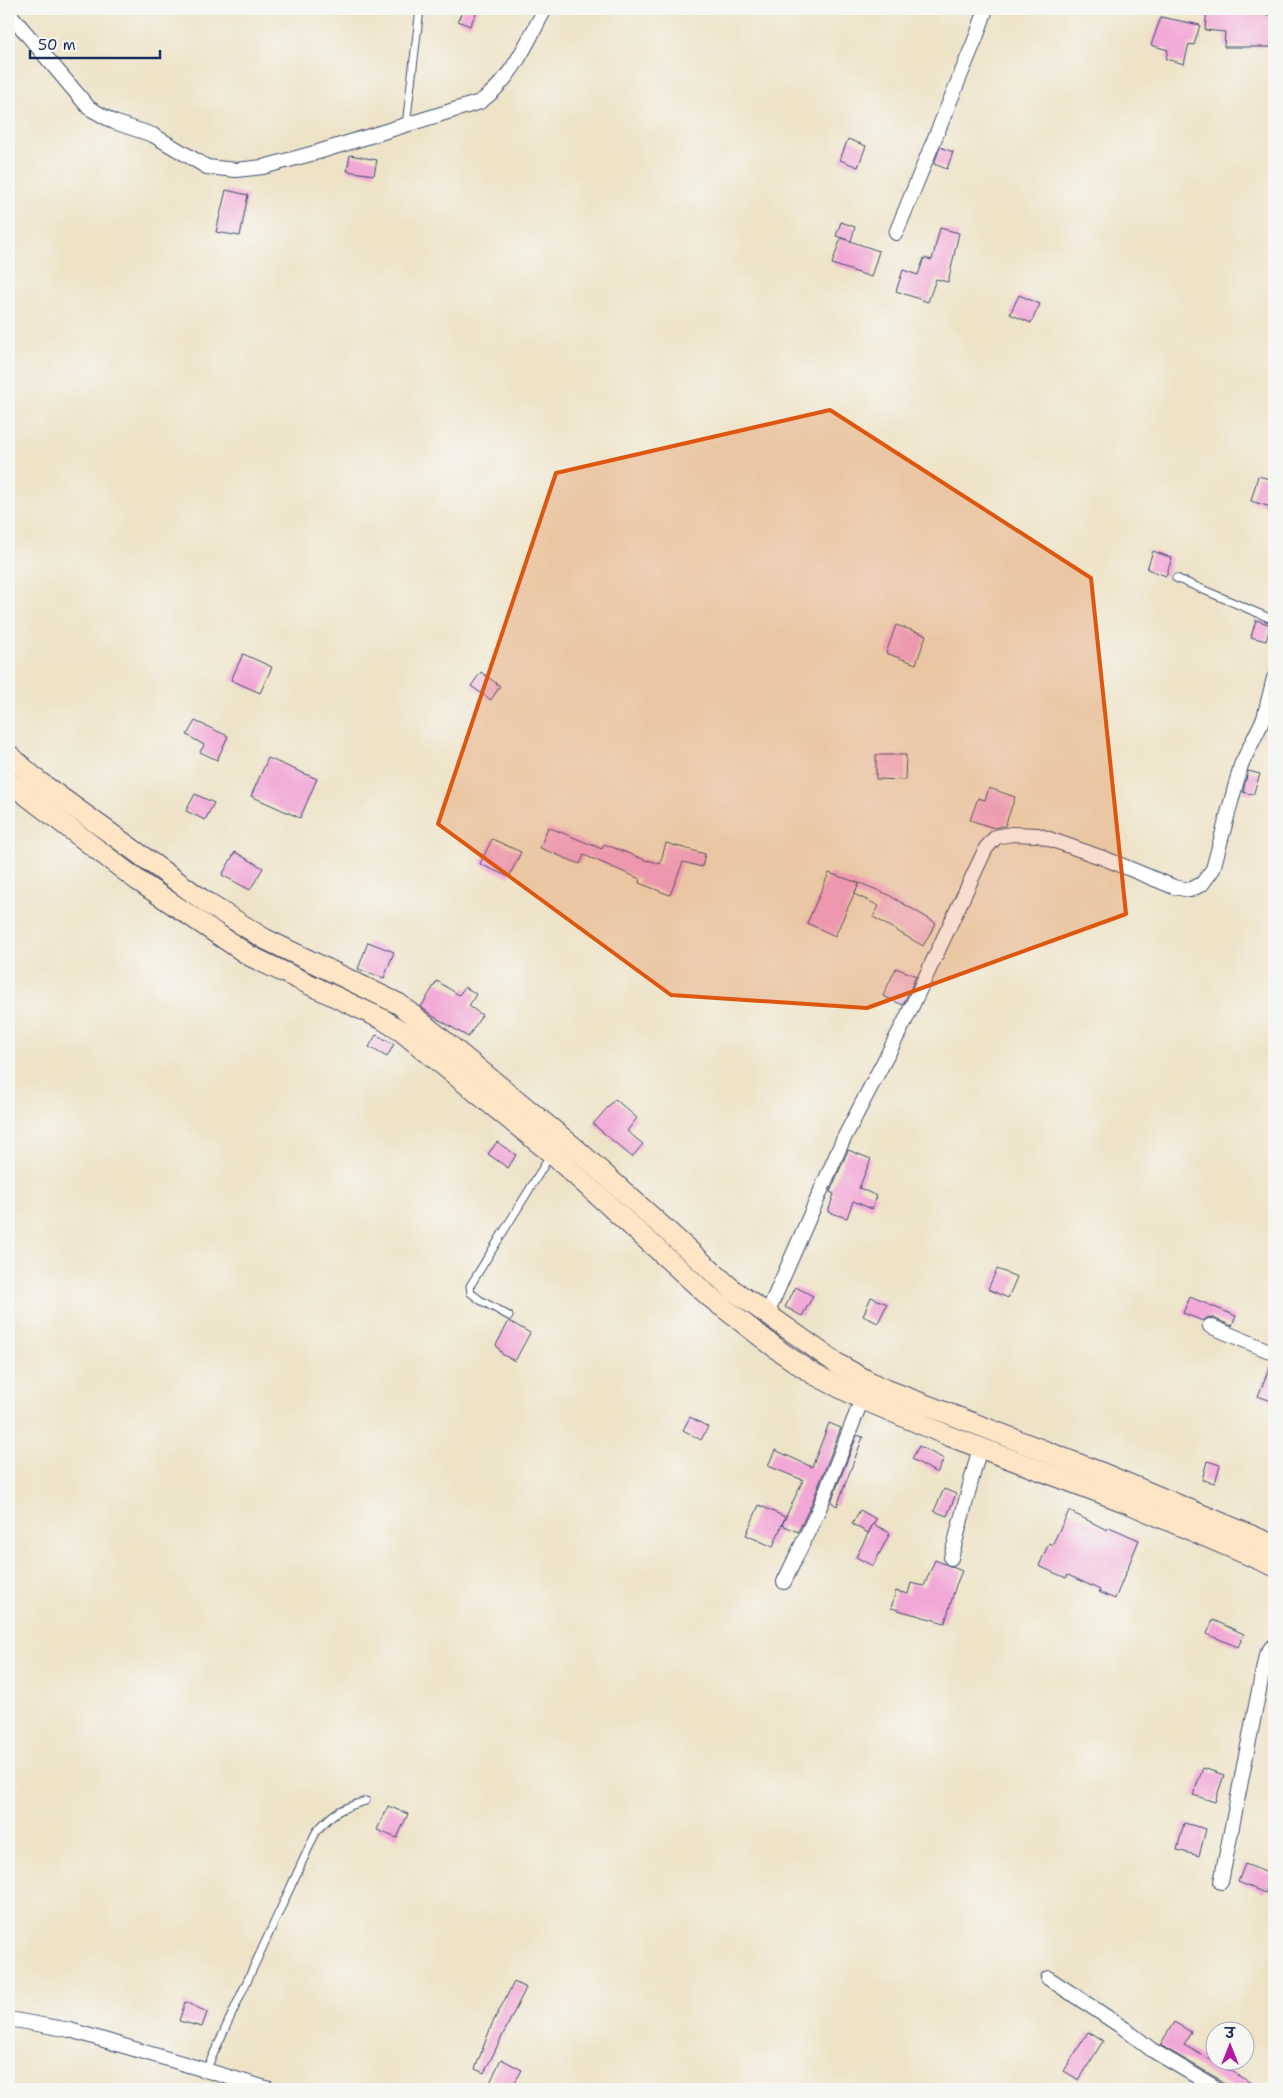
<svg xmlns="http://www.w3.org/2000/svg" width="1283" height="2098" font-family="'Shantell Sans','Playpen Sans Deva',sans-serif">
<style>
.building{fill:#f2a8d6}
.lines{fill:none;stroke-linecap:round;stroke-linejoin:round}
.lane-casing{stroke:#3b4a6e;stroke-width:9}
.street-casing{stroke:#3b4a6e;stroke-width:16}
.secondary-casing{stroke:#3b4a6e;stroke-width:22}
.lane{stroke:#fff;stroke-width:7}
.street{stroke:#fff;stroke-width:14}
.secondary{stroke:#fde5c5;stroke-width:20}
.marked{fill:#de5710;fill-opacity:0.2;stroke:#de5710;stroke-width:4;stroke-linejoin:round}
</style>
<rect width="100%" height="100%" fill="#f6f6f2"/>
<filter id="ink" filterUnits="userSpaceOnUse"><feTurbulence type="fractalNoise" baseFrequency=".02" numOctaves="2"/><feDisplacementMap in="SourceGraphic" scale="10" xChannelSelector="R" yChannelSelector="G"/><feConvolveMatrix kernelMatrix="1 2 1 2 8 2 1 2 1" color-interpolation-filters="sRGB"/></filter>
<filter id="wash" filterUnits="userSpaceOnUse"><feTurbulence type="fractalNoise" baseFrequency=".0096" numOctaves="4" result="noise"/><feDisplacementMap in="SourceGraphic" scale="20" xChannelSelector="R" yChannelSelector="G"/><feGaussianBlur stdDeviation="1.12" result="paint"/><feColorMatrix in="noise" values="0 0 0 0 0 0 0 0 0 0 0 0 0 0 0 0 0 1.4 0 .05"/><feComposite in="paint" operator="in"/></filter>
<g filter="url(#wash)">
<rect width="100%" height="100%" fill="#eee3c7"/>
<g id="blocks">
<g class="building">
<polygon points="463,9 478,9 470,26 458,21"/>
<polygon points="1207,9 1239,10 1239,14 1274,15 1272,47 1224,47 1225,32 1205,30"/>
<polygon points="1161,17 1200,25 1194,45 1189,44 1184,64 1166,59 1168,50 1151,45"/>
<polygon points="848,139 866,146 858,167 840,160"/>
<polygon points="940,147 953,152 947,169 934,164"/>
<polygon points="350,155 377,160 374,175 347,171"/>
<polygon points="226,190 248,195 240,236 216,232"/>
<polygon points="841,222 855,227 851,241 836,236"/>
<polygon points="940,228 959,233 948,282 936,279 928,302 896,291 903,270 918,275 924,258 932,260"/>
<polygon points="841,238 879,251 871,277 832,264"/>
<polygon points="1019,295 1040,304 1031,323 1010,314"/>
<polygon points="1258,476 1274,480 1274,508 1251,501"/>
<polygon points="1153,551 1172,558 1166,576 1147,569"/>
<polygon points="1256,620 1271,625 1266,641 1251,637"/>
<polygon points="896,625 926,635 916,664 886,653"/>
<polygon points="243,654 272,667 260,693 231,680"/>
<polygon points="481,672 500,686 491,700 471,686"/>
<polygon points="195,721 228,736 217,760 200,752 204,745 187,735"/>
<polygon points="876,755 906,755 905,780 876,779"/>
<polygon points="268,758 317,779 300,818 251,796"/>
<polygon points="1248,771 1260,774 1253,795 1243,792"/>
<polygon points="989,788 1015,797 1005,826 994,828 970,820 978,798 985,800"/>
<polygon points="195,794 214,803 205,820 186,811"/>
<polygon points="548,827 602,849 604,844 648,861 648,860 660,864 666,843 705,854 702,867 683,862 670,895 639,883 640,879 584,855 580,864 540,848"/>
<polygon points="492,839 521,852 509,877 480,864"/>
<polygon points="235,852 263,868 250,890 222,875"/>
<polygon points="829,873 859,883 835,936 807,923"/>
<polygon points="860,883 887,894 936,923 923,946 873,917 879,906 854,894"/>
<polygon points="368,942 394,952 384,978 358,969"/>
<polygon points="896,968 916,976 903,1005 883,996"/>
<polygon points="437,981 459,995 465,987 476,994 469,1006 482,1015 468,1037 433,1016 421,1007"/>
<polygon points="376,1035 394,1044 387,1057 369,1047"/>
<polygon points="615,1099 637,1118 627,1131 643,1144 632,1157 593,1124"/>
<polygon points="497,1142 516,1155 508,1168 488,1154"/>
<polygon points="848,1150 871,1159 859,1188 877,1196 872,1209 853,1201 847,1218 828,1212 834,1194 830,1192"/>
<polygon points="997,1269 1017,1277 1008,1298 988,1289"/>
<polygon points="796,1287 813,1296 802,1316 785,1307"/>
<polygon points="871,1297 887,1304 878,1323 863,1316"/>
<polygon points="1190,1297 1236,1316 1232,1326 1213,1318 1208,1317 1203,1321 1183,1313"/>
<polygon points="509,1321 530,1333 515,1361 503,1355 496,1345"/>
<polygon points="1272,1361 1274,1362 1274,1402 1258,1396"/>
<polygon points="690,1417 708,1427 701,1440 683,1430"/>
<polygon points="829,1423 841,1428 811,1505 798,1532 782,1525 803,1480 768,1466 775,1450 812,1467"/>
<polygon points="857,1435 863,1437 837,1506 831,1502"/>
<polygon points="919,1446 944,1459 937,1473 912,1459"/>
<polygon points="1207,1461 1220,1465 1215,1483 1202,1480"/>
<polygon points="944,1489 956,1494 947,1516 934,1511"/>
<polygon points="759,1505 785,1517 773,1547 746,1535"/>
<polygon points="860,1510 876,1519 868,1533 852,1524"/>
<polygon points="1069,1511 1107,1530 1109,1527 1139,1540 1115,1599 1099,1592 1100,1590 1068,1575 1066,1578 1039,1566 1049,1543 1052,1545"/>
<polygon points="873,1524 890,1533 873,1566 856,1557"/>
<polygon points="935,1560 962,1571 956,1585 945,1623 891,1608 896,1591 908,1594 911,1583 924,1586"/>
<polygon points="1213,1620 1244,1634 1238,1647 1207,1634"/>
<polygon points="1203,1768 1224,1775 1215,1802 1193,1795"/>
<polygon points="388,1806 408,1814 397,1838 377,1830"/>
<polygon points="1184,1823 1206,1829 1199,1856 1177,1850"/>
<polygon points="1245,1864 1273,1875 1265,1893 1238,1882"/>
<polygon points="514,1982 526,1988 484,2073 475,2069 492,2024"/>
<polygon points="185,2002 207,2012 202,2027 179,2021"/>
<polygon points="1174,2022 1191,2032 1184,2045 1262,2089 1236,2089 1160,2045"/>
<polygon points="1088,2032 1103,2041 1079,2080 1064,2071"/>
<polygon points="501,2059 522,2070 511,2089 487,2089"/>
</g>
</g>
</g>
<g filter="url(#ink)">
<use href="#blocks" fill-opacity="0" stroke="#3b4a6e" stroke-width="1"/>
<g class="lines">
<g class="lane-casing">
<g id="lane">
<polyline points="406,125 420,9"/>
<polyline points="1176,578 1274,620"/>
<polyline points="509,1316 480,1300 471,1293 470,1286 550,1156"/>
<path d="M 206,2070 L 316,1832 C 333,1812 341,1808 366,1801"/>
</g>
</g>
<g class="street-casing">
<g id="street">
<path d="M 9,13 L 89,108 L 114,122 L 153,135 L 207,167 L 236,170 L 263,167 L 318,152 L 480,102 C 512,80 527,42 545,9"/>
<polyline points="896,233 977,35 986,9"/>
<polyline points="767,1314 843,1140 904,1023 986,848 996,837 1012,834 1038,835 1106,859 1174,887 1190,890 1202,884 1213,869 1241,765 1264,718 1274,678"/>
<polyline points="1210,1326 1274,1353"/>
<polyline points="951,1558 980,1447"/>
<polyline points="784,1582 819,1509 862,1399"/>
<polyline points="1221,1882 1266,1655 1271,1648 1274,1646"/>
<polyline points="1048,1978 1125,2029 1152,2050 1218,2089"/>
<polyline points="9,2019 70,2030 269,2089"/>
</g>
</g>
<g class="secondary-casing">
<g id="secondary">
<polyline points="9,755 38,781 207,903 265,939 399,1004 575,1148 733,1290 839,1365 877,1386 1102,1473 1274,1545"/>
<polyline points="9,782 137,880 250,956 382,1019 401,1031 551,1153 711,1298 781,1352 813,1374 862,1399 949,1436 1130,1504 1274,1566"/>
</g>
</g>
<use href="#lane" class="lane"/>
<use href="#street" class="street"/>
<use href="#secondary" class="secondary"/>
</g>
</g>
<path class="marked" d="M 830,410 L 1091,578 L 1126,914 L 867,1008 L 671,995 L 438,824 L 556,473 Z"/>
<rect width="1283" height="2098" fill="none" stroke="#f6f6f2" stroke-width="30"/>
<g transform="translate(1230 2046)"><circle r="24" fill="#f6f6f2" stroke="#9ea6b7"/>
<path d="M0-4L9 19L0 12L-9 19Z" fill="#b5179e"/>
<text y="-8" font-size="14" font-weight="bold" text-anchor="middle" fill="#1b2f5e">उ</text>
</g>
<path d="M30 50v8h130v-8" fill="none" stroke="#1b2f5e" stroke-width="2.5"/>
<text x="38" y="50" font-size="15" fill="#1b2f5e" stroke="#f6f6f2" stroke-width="4" paint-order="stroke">50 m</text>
</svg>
